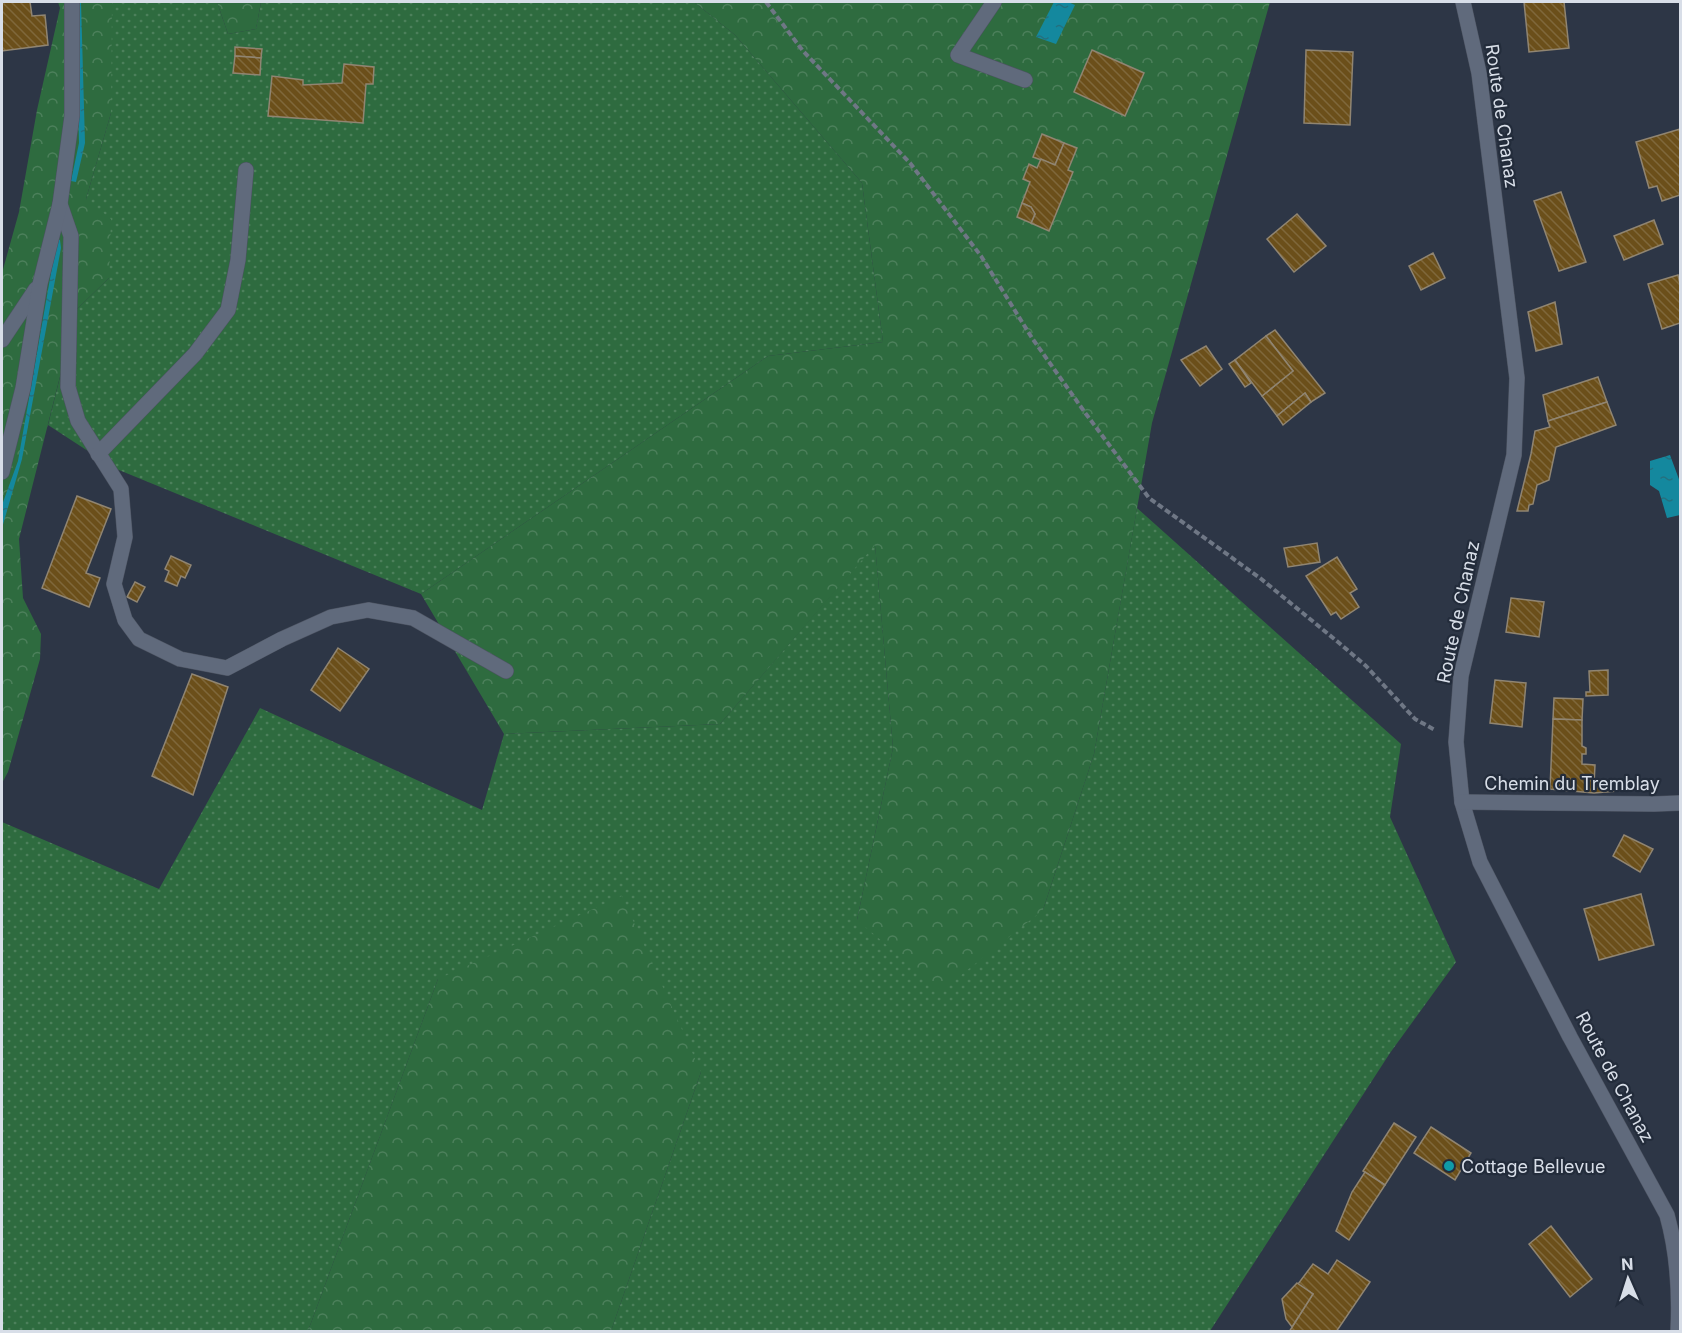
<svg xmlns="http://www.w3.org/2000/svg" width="1682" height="1333" font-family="Inter,sans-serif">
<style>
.grass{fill:url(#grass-dots)}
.forest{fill:url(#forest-crowns)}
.water{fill:url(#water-ripples)}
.building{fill:url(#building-back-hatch);stroke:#908572;stroke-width:1.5}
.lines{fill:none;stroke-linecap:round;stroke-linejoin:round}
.minor-casing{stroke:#4c5361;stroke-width:16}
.path{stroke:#6f7785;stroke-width:4;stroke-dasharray:6 3;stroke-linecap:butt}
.minor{stroke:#606a7c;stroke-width:15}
.culture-dot{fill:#0f9aa8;stroke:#232c3b;stroke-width:2}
.labels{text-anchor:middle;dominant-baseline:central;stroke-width:4.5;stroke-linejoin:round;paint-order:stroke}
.street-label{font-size:18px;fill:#d8dee8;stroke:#232c3b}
.poi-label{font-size:18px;fill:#d8dee8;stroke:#232c3b;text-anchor:start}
</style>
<defs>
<pattern id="grass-dots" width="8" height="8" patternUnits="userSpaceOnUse" patternTransform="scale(1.5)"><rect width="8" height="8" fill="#2e6b3f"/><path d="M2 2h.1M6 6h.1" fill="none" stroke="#4c805b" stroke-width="1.8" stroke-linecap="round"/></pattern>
<pattern id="forest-crowns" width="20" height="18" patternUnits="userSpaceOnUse" patternTransform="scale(1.5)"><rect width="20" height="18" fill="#2e6b3f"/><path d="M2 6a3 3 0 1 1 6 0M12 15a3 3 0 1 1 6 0" fill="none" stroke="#4c805b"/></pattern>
<pattern id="water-ripples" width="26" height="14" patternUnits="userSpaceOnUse" patternTransform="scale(1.5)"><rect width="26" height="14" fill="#14889e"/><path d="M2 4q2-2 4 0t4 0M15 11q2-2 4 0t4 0" fill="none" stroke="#24707f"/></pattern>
<pattern id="building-back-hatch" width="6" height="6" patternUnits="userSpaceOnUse" patternTransform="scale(1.5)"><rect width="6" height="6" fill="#6b4f1a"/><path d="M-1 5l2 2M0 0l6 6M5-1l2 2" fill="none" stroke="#7f683b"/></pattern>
</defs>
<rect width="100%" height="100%" fill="#2d3646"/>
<g class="grass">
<polygon points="109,2 217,2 228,34 256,29 261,2 694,2 735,35 862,183 883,342 768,356 421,594 114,468 48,425 77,309 109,278 86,199 111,113"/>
<polygon points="1137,508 1401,744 1390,817 1456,962 1390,1053 1210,1331 611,1331 701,1072 438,979 308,1331 2,1331 2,822 159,889 260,708 482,810 504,734 720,724 875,544 893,748 857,920 1043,910 1094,754"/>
</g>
<g class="forest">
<polygon points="58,2 112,2 111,113 86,199 111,219 109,278 77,309 19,539 23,598 41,634 40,659 8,772 2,783 2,273 19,212 37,110 60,8"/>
<polygon points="217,2 261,2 256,29 228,34"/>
<polygon points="694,2 1270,2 1152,423 1094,754 1043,910 941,991 857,920 893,748 875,545 720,724 504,734 421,594 768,356 883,342 862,183 735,35"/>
<polygon points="622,896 701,1072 611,1331 308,1331 438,979"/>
</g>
<g class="water">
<polygon points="76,2 81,2 85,143 76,182 71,181 79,143"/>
<polygon points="1054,2 1068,2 1075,5 1056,44 1036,37"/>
<polygon points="57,239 60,240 61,248 22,459 2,528 2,505 18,461"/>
<polygon points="1670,455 1680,482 1680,515 1667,518 1659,491 1650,485 1650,461"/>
</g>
<g class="building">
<polygon points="2,2 30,2 32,16 45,15 48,45 2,51"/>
<polygon points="1524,2 1564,2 1569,48 1529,52"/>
<polygon points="235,47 262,49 261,58 235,56"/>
<polygon points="1092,50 1144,73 1125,116 1074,92"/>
<polygon points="1306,50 1353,52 1350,125 1304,123"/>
<polygon points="235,56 261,58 260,75 233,73"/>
<polygon points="344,64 374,67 373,84 366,84 363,123 268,116 272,76 303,80 303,85 342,83"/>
<polygon points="1680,129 1680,195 1662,201 1657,186 1649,188 1636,142"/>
<polygon points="1042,134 1064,143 1055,165 1033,157"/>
<polygon points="1064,143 1077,148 1068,170 1073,172 1049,231 1031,223 1035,214 1031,207 1022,203 1030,182 1023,179 1029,164 1037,168 1041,159 1055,165"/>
<polygon points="1561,192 1586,262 1559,271 1534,201"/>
<polygon points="1022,203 1031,207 1035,214 1031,223 1017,217"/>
<polygon points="1297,214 1326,246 1294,272 1267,239"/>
<polygon points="1654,220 1663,244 1624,260 1614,236"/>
<polygon points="1433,253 1445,278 1421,290 1409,266"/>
<polygon points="1678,275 1680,284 1680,323 1662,329 1648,284"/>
<polygon points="1555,302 1562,344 1536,351 1528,312"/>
<polygon points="1275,330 1325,393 1311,402 1305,393 1277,416 1262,396 1293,371 1266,336"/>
<polygon points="1266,336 1293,371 1262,396 1235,360"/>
<polygon points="1206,346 1222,369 1200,386 1181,360"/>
<polygon points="1235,360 1251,383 1245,387 1229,364"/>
<polygon points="1598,377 1607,402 1548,421 1543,395"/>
<polygon points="1305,393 1311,402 1283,425 1277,416"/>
<polygon points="1607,402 1616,425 1556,447 1549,480 1537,485 1533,504 1529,505 1528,511 1517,511 1531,454 1535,431 1550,427 1548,421"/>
<polygon points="77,496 111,509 86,573 100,578 89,607 42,588"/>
<polygon points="1317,543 1320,562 1288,567 1284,548"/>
<polygon points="171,556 191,565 185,578 181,576 177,586 165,581 169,571 165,569"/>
<polygon points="1337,557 1357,589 1350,593 1359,607 1341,619 1336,612 1331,615 1306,576"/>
<polygon points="135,582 145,587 137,602 127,597"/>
<polygon points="1511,598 1544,602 1539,637 1506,632"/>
<polygon points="338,648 369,669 340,711 311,690"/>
<polygon points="1608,670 1608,695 1586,696 1586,692 1590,692 1589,671"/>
<polygon points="192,674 228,687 193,795 152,776"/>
<polygon points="1495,680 1526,683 1522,727 1490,723"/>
<polygon points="1554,698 1583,699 1582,720 1553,719"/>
<polygon points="1553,719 1582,720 1582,746 1586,748 1586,754 1582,754 1582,764 1595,765 1594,784 1616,783 1617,791 1594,793 1550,789"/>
<polygon points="1624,835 1653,849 1640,872 1613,856"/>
<polygon points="1641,894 1654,945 1599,960 1584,909"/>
<polygon points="1394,1123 1416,1137 1385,1185 1363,1171"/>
<polygon points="1431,1127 1471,1153 1455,1180 1414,1153"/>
<polygon points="1365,1172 1385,1185 1349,1240 1336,1231 1352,1192"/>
<polygon points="1551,1226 1592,1279 1570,1297 1529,1244"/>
<polygon points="1337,1260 1370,1282 1336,1332 1289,1332 1313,1294 1298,1284 1313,1264 1328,1274"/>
<polygon points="1297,1283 1313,1294 1292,1327 1286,1319 1282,1299"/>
</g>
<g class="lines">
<g class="minor-casing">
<g id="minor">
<polyline points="994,2 958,55 1025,80"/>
<path d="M 1463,2 L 1479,73 L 1517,378 L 1514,455 L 1461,676 L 1456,742 L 1462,802 L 1480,862 L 1570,1037 L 1667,1215 C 1678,1254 1680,1291 1678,1332"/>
<polyline points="60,204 71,236 68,387 78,421 121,489 125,537 114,584 125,620 139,639 180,659 227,668 282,639 331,617 368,610 413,618 506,671"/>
<polyline points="2,340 36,289"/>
<polyline points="98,454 195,354 228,310 238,260 246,170"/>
<polyline points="2,472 23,388 40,284 60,204 72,116 72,2"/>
<polyline points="1462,802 1654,804 1680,803"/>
</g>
</g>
<polyline class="path" points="766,2 803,51 910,163 981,256 1032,338 1086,414 1149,498 1260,578 1338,642 1366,666 1415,719 1435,730"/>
<use href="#minor" class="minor"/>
</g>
<circle class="culture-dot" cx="1449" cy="1166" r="6"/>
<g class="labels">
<g class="street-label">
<text transform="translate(1502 116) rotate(82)">Route de Chanaz</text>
<text transform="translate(1458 612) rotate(-78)">Route de Chanaz</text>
<text x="1572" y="783">Chemin du Tremblay</text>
<text transform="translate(1615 1077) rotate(62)">Route de Chanaz</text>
</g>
<g class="poi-label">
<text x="1461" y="1166">Cottage Bellevue</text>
</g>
</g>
<rect width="1682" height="1333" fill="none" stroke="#d8dee8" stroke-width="6"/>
<g transform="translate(1628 1279) rotate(357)" stroke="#232c3b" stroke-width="4.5" paint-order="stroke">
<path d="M0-4.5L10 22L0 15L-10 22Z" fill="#d8dee8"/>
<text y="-9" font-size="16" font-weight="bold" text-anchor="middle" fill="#d8dee8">N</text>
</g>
</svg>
